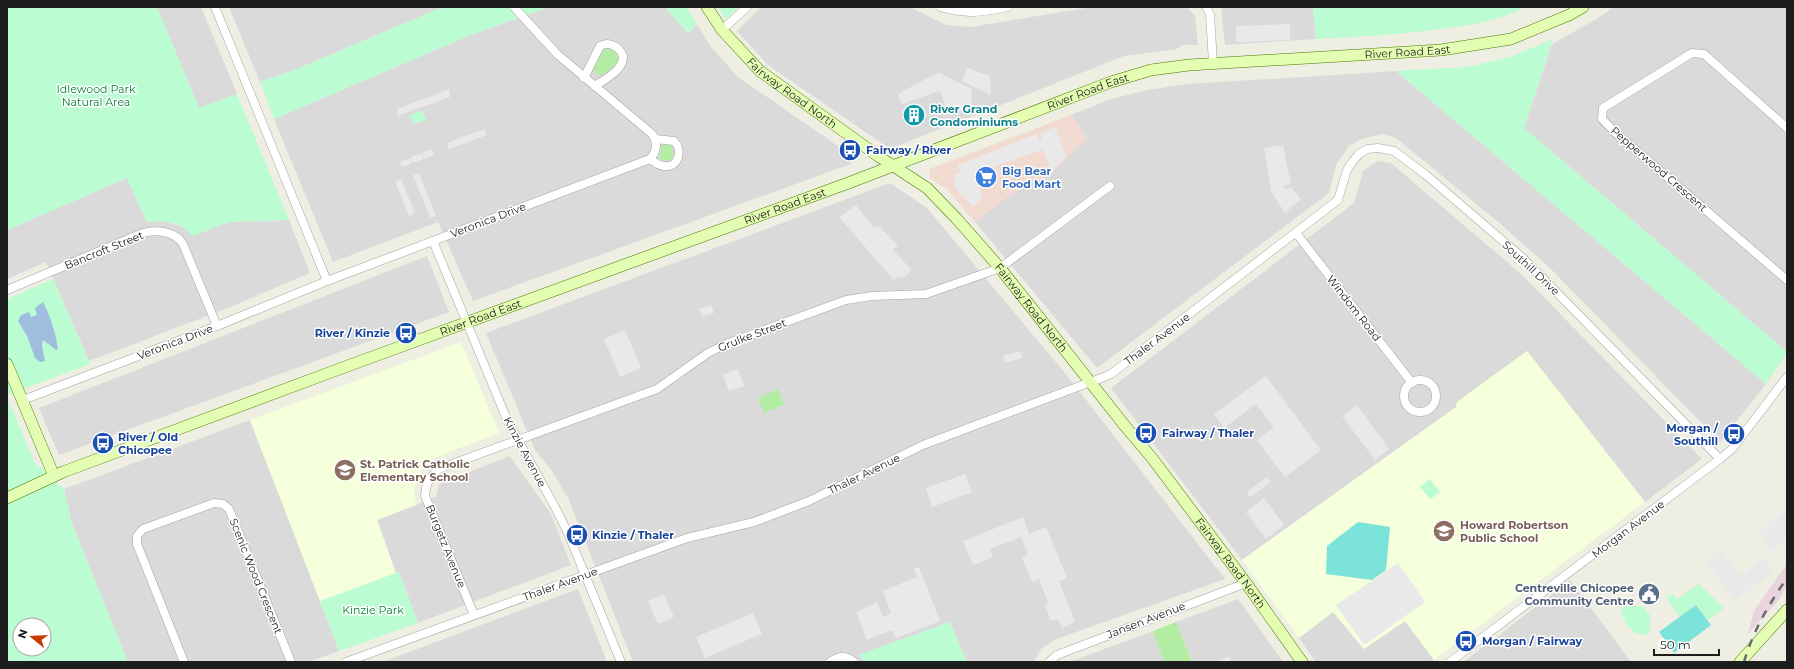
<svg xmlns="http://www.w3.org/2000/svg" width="1794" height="669" font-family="Montserrat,sans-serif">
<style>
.residential{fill:#dbdada}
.commercial{fill:#f1dbd0}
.industrial{fill:#e8d3de}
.education{fill:#f5ffdb}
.grass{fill:#b3eda4}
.park{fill:#bbfcd3;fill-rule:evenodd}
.pitch{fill:#7be3d9}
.parking{fill:#e9e9e9}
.water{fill:#9fbedf}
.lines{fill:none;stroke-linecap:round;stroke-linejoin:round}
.street-casing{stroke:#a4a4a4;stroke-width:9}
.secondary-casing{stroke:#487800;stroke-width:12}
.street{stroke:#fff;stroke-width:8}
.secondary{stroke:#e3fdb2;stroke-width:11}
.rail{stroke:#6b6b6b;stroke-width:2.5;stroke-dasharray:8 8;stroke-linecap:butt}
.labels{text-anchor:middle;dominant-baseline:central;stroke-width:3;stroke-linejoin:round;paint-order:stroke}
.street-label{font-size:11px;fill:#1d1d1d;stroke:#fff}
.park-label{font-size:11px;fill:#058133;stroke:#fff}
.culture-label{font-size:11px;font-weight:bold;fill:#0d838f;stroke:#fff;text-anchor:start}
.transit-label{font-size:11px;font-weight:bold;fill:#164399;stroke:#fff;text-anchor:start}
.shop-label{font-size:11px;font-weight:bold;fill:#366cbe;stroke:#fff;text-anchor:start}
.education-label{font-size:11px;font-weight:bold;fill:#785e54;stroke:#fff;text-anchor:start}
.service-label{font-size:11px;font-weight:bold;fill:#4e5e75;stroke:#fff;text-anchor:end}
</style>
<rect width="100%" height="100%" fill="#efeee2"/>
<g class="residential">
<polygon points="157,7 201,7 237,94 199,109"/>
<polygon points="229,7 443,7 297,69 260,82"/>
<polygon points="548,7 665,7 688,33 697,24 711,47 738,77 848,153 851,164 473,301 438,222 333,262 274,119 468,36"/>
<polygon points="761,7 910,7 946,25 971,27 1092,7 1187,7 1195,16 1198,45 1183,45 1176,49 1124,56 890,149 768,65 737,31"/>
<polygon points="1221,7 1313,7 1316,39 1225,45"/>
<polygon points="1614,7 1787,7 1787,352 1524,128 1552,44 1595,20"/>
<polygon points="1396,71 1766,384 1720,442 1551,269 1497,221 1396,138 1382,134 1362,139 1349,146 1336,165 1329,193 1097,368 975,222 1008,196 1051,173 1087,138 1071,115 1111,99 1147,90 1188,84"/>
<polygon points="1377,161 1391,163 1520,273 1702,459 1645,502 1527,351 1457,402 1456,407 1242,560 1111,388 1354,203 1363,171"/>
<polygon points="127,178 147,222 164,221 174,224 186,228 192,236 229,222 289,220 310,273 223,310 89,361 46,262 7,279 7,230"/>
<polygon points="890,183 927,208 1069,378 1225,579 1054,640 1041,649 1034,662 967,662 950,622 859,655 865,662 633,662 569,500 552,471 535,450 486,333"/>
<polygon points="427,256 449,312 59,455 39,408"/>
<polygon points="250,420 339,651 308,662 128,662 72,524 64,489"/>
<polygon points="510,456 551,514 571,565 418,623 399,572 396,573 377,520 436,497 439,484"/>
<polygon points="1570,580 1631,662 1463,662 1494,639"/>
<polygon points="578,589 607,662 382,662"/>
<polygon points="1238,599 1283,662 1232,662 1229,657 1215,662 1192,662 1176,622"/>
<polygon points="1333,612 1364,649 1405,621 1434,660 1431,662 1316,662 1299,638"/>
<polygon points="1153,631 1164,662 1069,662"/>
</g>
<polygon class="commercial" points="1071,115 1087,138 1051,173 1008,196 975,222 948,190 930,178 929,169"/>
<polygon class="industrial" points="1787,564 1787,586 1778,601 1748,634 1754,611"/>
<g class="education">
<polygon points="461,342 499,433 449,452 429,461 423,467 416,479 414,492 416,505 377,520 396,573 320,601 250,420"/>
<polygon points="1527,351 1645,502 1434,660 1405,621 1364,649 1333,612 1299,638 1242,560 1456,407 1457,402"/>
</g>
<g class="grass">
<polygon points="605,49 610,49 615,51 618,60 614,66 601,76 592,69 602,50"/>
<polygon points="665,144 671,145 674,153 671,160 664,161 659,159 662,145"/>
<polygon points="778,389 784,405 764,413 758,398"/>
<polygon points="1176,622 1192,662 1164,662 1153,631"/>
</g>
<g class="park">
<path d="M 7,7 L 157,7 L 199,108 L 237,94 L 289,220 L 229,222 L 192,236 C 180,220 165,221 147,222 L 127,178 L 7,230 Z"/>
<polygon points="443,7 548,7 468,36 274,119 260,82 297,69"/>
<polygon points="665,7 687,7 697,24 688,33"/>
<polygon points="719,7 739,7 725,19"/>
<path d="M 1313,7 L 1526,7 C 1497,22 1464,26 1432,30 C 1393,35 1355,37 1316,39 Z"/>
<polygon points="1553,39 1524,128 1787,352 1766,384 1396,71 1467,67 1510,57"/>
<polygon points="422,110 426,120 414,124 410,115"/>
<polygon points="53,279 90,364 7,395 7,299"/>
<path d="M 7,397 L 35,463 L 64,489 L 72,524 L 128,662 L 7,662 ZM 20,625 L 44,625 L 44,649 L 20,649 Z"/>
<polygon points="1430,479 1440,492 1430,499 1420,487"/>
<polygon points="399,572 418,623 339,651 320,601"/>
<polygon points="1699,584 1724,608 1708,620 1696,605 1680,617 1666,598 1672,594 1677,599"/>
<polygon points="1628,605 1644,607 1650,615 1650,632 1646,635 1635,633 1630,627 1628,627 1625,624 1626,621 1621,615 1622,608"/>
<polygon points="950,622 967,662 865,662 858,655"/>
</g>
<g class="pitch">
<polygon points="1358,522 1390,527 1386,570 1372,580 1326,574 1327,546"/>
<polygon points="1696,605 1711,625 1674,653 1659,632"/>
</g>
<g class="parking">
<polygon points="1290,24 1290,40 1236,42 1236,26"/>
<polygon points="967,68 990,76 991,95 962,81"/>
<polygon points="939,73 972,89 971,98 973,107 955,112 953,106 947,109 940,91 902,104 898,94 931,76"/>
<polygon points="450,89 450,97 397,116 397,109"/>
<polygon points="1056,127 1066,156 1051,171 1043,149 974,174 983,198 973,207 955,188 954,175 960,172 958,165 1037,134 1040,141 1042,139 1041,133"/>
<polygon points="484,129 487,135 449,149 447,143"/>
<polygon points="1283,145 1291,184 1284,186 1285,190 1291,187 1301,199 1285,213 1271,191 1264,148"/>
<polygon points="432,149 434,155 424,159 422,153"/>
<polygon points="421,153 423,159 413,163 411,157"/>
<polygon points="410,158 412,163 402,167 400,162"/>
<polygon points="419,173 436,216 430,218 413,175"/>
<polygon points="401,179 415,213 409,216 395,182"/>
<polygon points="856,205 874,228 879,226 898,246 893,250 912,270 904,277 893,279 839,217"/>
<polygon points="711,305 714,313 702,316 699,309"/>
<polygon points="625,330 641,368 620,377 604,339"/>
<polygon points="1020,351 1022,358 1005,363 1003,356"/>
<polygon points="738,369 744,386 729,391 723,375"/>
<polygon points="1266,376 1321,450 1285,477 1257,440 1274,427 1256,404 1224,428 1214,414"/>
<polygon points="1357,405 1389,449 1375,460 1342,416"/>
<polygon points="965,474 972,492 932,507 926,488"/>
<polygon points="1267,477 1271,482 1250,497 1247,492"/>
<polygon points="1264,498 1284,525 1266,539 1246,512"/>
<polygon points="1787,509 1787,538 1772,552 1759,532"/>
<polygon points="1023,517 1029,534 1046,527 1067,578 1059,581 1075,622 1062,628 1058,619 1051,621 1045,605 1048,603 1039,579 1032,582 1022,558 1028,555 1021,537 990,549 993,557 973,565 963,541"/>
<polygon points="1720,550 1741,576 1764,558 1774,571 1736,601 1705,561"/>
<polygon points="1398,563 1425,602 1364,645 1336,605"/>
<polygon points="919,567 940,621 896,638 892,630 867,640 856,612 877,602 883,617 891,613 883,591 917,577 914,569"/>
<polygon points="664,594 674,617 658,624 648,601"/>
<polygon points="753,613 762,634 705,658 696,637"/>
</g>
<path class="water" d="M 43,302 C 51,318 55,331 58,349 L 56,350 L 43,340 L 42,346 L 45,361 L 40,362 L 35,358 L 27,336 L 18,321 L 21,315 L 29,312 L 31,317 L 37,315 L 35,308 Z"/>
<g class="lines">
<g class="street-casing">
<g id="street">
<polyline points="215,7 327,281"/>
<path d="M 940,7 C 967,15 981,12 1008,7"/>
<polyline points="1206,7 1210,14 1213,63"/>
<polyline points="722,30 747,7"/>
<path d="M 584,78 L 600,46 C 609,41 619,46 623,56 C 624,70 605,79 595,86"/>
<polyline points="1787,128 1704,54 1692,53 1603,108 1602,119 1616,133 1787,280"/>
<path d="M 650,159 C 654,162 659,166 664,166 C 679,168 683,150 674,141 L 655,139"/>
<polyline points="1296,233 1412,383"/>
<polyline points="433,241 508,422 555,507 567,531 621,662"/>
<path d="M 7,290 L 143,233 C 157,229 176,232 183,244 L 217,326"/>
<circle cx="1420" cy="396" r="16"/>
<path d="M 23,400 L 217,326 L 327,281 L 650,159 C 657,152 658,142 652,134 L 557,54 L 514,7"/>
<path d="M 474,615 L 425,496 C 426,483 430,475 441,468 L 657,389 L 708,353 L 726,344 L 846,300 L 872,296 L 926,294 L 1000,268 L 1110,186"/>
<polyline points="184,662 137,544 137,536 143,529 214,503 223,504 229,509 291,662"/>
<polyline points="346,662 687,538 754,522 809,501 923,445 1104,377 1111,374 1338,200 1347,170 1353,161 1359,154 1367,149 1378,148 1394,151 1426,175 1524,259 1720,459"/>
<path d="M 830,662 C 838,656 846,655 854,662"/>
<polyline points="1049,662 1057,655 1246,583"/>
<polyline points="1450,662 1720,459 1732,449 1787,377"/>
</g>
</g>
<g class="secondary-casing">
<g id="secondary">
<path id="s1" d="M 707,7 L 722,30 L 760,71 L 878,156 L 927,188 L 956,218 L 1000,268 L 1125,426 L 1152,458 L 1246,583 L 1302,662"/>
<polyline points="7,364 54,476"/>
<path id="s2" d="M 7,498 L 63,472 L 342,368 L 851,182 L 1111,82 L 1151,70 L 1189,65 L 1441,50 L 1511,39 L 1569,15 L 1583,7"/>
<polyline points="1740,662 1787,610"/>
</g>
</g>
<use href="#street" class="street"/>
<use href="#secondary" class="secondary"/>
<path class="rail" d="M 1744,662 C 1753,631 1769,604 1787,578"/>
</g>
<defs>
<g id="building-disc" transform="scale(1.15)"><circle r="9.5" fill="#0f9aa8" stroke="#fff"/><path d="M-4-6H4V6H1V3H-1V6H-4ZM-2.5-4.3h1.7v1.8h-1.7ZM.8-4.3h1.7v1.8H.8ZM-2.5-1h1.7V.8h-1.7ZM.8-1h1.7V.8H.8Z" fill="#fff"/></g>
<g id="bus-disc" transform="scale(1.15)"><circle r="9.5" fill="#1a4fb4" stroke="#fff"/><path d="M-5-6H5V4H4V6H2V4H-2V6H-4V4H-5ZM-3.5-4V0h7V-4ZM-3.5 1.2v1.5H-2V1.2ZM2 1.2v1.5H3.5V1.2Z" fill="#fff"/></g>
<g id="supermarket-disc" transform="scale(1.15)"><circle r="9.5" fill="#3f7fe0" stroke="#fff"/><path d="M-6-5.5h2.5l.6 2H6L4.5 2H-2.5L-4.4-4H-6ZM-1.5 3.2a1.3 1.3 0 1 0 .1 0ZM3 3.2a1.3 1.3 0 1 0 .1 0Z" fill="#fff"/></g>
<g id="school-disc" transform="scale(1.15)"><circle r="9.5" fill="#8d6e63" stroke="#fff"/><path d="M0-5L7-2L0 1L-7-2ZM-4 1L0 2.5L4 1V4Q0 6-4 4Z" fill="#fff"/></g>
<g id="civic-disc" transform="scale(1.15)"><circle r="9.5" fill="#5c6f8a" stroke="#fff"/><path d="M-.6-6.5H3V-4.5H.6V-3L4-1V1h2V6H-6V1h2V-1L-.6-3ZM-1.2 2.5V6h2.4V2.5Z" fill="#fff"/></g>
</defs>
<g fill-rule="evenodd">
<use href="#building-disc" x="914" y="115"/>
<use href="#bus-disc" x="850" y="150"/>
<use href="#supermarket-disc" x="986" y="177"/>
<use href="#bus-disc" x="406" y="333"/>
<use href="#bus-disc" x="1146" y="433"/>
<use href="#bus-disc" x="1734" y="434"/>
<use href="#bus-disc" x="103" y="443"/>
<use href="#school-disc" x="345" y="470"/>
<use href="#school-disc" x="1444" y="531"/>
<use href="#bus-disc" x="577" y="535"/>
<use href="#civic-disc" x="1649" y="594"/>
<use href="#bus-disc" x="1466" y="641"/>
</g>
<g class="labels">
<g class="street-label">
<text stroke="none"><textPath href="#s2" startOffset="1479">River Road East</textPath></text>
<text stroke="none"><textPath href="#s1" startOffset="122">Fairway Road North</textPath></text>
<text stroke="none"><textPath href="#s2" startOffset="1155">River Road East</textPath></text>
<text transform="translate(1659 169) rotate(41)">Pepperwood Crescent</text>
<text stroke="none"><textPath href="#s2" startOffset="831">River Road East</textPath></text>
<text transform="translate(488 220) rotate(-21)">Veronica Drive</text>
<text transform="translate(104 250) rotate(-22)">Bancroft Street</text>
<text transform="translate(1531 268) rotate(43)">Southill Drive</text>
<text stroke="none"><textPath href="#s1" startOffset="446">Fairway Road North</textPath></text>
<text transform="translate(1354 308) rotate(52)">Windom Road</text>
<text stroke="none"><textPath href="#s2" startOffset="507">River Road East</textPath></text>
<text transform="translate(752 335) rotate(-21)">Grulke Street</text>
<text transform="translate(1157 339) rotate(-37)">Thaler Avenue</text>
<text transform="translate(175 342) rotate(-21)">Veronica Drive</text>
<text transform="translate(525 452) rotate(62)">Kinzie Avenue</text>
<text transform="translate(864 474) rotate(-26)">Thaler Avenue</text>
<text transform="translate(1628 529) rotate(-37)">Morgan Avenue</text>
<text transform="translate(446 546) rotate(68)">Burgetz Avenue</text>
<text stroke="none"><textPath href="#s1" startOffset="770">Fairway Road North</textPath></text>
<text transform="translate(256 576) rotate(68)">Scenic Wood Crescent</text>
<text transform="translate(560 584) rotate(-20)">Thaler Avenue</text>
<text transform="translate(1146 620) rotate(-21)">Jansen Avenue</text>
</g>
<g class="park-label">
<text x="96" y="89">Idlewood Park<tspan x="96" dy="13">Natural Area</tspan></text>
<text x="373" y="610">Kinzie Park</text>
</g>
<g class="culture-label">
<text x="930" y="109">River Grand<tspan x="930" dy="13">Condominiums</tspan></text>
</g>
<g class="transit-label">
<text x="866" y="150">Fairway / River</text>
<text x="390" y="333" text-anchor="end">River / Kinzie</text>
<text x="1718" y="428" text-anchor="end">Morgan /<tspan x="1718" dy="13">Southill</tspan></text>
<text x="1162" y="433">Fairway / Thaler</text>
<text x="118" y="437">River / Old<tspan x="118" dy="13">Chicopee</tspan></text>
<text x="592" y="535">Kinzie / Thaler</text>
<text x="1482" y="641">Morgan / Fairway</text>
</g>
<g class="shop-label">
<text x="1002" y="171">Big Bear<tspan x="1002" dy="13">Food Mart</tspan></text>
</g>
<g class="education-label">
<text x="360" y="464">St. Patrick Catholic<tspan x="360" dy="13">Elementary School</tspan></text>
<text x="1460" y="525">Howard Robertson<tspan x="1460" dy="13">Public School</tspan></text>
</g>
<g class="service-label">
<text x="1634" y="588">Centreville Chicopee<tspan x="1634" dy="13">Community Centre</tspan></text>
</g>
</g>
<rect width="1794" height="669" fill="none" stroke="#1d1d1d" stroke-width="16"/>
<g transform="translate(32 637) rotate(288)"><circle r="19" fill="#ffffff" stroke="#a5a5a5"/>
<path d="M0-3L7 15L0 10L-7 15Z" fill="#ca3a00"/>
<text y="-6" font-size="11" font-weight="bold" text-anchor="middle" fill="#1d1d1d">N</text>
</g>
<path d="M1654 649v6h65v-6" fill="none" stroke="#1d1d1d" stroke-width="2"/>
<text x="1660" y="649" font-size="12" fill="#1d1d1d" stroke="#ffffff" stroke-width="3" paint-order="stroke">50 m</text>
</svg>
